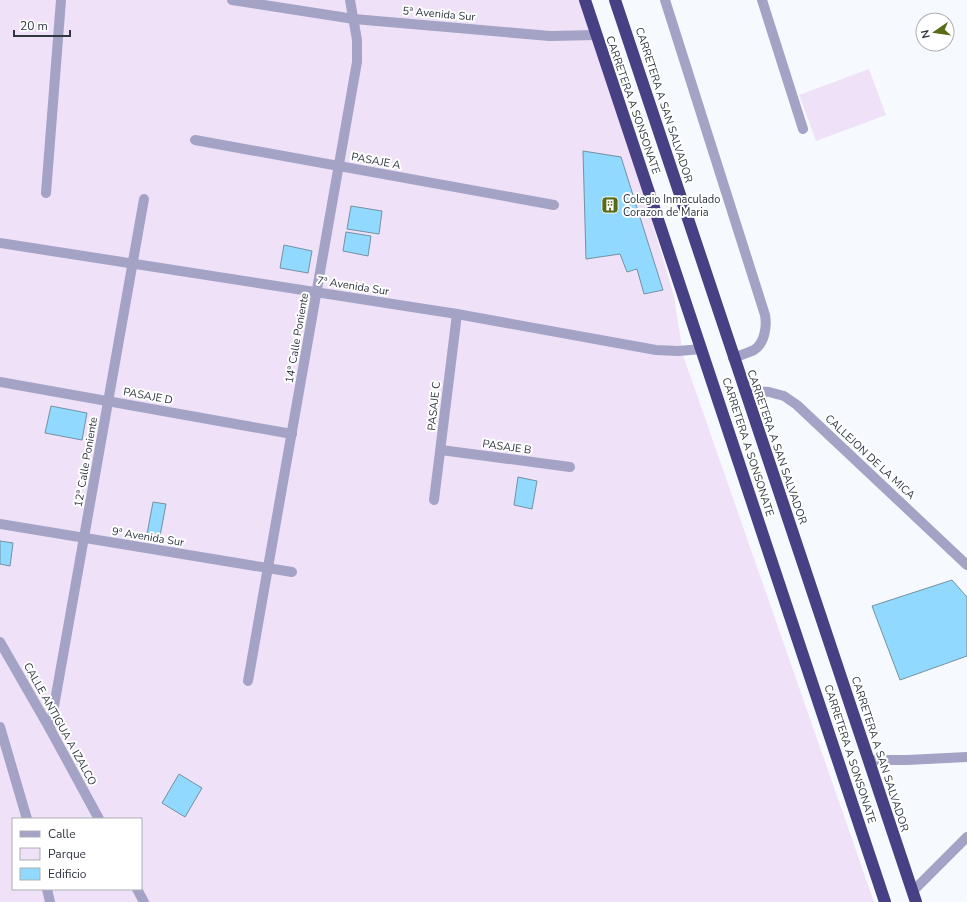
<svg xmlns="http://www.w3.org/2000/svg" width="967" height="902" font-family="'Nunito Sans',sans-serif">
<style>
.green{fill:#efe1f8;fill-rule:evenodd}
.building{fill:#91d9fe;stroke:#7591a1}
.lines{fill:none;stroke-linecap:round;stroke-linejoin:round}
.minor{stroke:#a4a3c6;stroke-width:10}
.highway{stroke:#484084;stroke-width:12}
.labels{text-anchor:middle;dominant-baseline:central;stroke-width:4;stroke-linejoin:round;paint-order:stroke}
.street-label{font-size:11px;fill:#303741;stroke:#fff}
.poi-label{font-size:11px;fill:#303741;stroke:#fff;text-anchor:start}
</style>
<rect width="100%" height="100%" fill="#f6faff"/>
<g class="green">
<path d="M 0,0 L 586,0 L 674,296 L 683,355 L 874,902 L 0,902 ZM 13,819 L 141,819 L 141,889 L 13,889 Z"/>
<polygon points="869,69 886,115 816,141 799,95"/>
</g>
<g class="building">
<polygon points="583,151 621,157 663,290 644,294 637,269 627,272 620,254 586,259"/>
<polygon points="351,206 382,211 379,234 347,229"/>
<polygon points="346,232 371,236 368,256 343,251"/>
<polygon points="284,245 312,251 308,273 280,268"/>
<polygon points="51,406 87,413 82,440 45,433"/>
<polygon points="518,477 537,481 532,509 514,505"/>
<polygon points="153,502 166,504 160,536 147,534"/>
<polygon points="0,541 13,543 10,566 0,564"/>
<polygon points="952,580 967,597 967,656 900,680 872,606"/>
<polygon points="179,774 202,788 185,817 162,803"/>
</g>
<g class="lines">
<g class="minor">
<polyline points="232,0 354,19 550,36 596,35"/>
<path d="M 665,0 L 765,315 C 767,326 765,343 754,350 C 748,353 740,355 733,358"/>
<polyline points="762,0 803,129"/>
<polyline points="195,140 554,205"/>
<polyline points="46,193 61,0"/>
<polyline points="0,243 457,314 656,350 678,351 702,349"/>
<polyline points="0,382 292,434"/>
<polyline points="744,390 769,392 784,396 797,405 967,565"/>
<polyline points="441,450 570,467"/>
<polyline points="434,500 457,314"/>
<polyline points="0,524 292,572"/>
<polyline points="0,642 50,729 99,819"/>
<polyline points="248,681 357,62 357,40 350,0"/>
<polyline points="0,727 27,819"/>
<polyline points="50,729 144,199"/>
<polyline points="869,760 907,760 967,757"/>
<polyline points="47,889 50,902"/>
<polyline points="137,889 144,902"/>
<polyline points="912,892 967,837"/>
</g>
<g class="highway">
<polyline points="585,0 885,902"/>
<polyline points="615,0 916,902"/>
</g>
</g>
<defs>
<g id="building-square" transform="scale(0.9)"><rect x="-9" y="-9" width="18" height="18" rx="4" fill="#576b18" stroke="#fff"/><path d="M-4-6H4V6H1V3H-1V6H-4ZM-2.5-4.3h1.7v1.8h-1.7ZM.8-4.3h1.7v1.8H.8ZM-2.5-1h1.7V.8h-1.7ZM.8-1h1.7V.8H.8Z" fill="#fff"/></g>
</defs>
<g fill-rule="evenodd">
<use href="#building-square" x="610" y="205"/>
</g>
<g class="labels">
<g class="street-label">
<text transform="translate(439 14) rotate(5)">5ª Avenida Sur</text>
<text transform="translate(633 105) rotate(71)">CARRETERA A SONSONATE</text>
<text transform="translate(664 105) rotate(72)">CARRETERA A SAN SALVADOR</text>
<text transform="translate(376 161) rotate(10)">PASAJE A</text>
<text transform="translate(353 286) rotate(9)">7ª Avenida Sur</text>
<text transform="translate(297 338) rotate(-80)">14ª Calle Poniente</text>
<text transform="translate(148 396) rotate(10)">PASAJE D</text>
<text transform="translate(434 406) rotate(-84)">PASAJE C</text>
<text transform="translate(507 447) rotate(8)">PASAJE B</text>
<text transform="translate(748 447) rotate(72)">CARRETERA A SONSONATE</text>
<text transform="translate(777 447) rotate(71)">CARRETERA A SAN SALVADOR</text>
<text transform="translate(870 457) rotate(43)">CALLEJON DE LA MICA</text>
<text transform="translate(86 462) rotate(-80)">12ª Calle Poniente</text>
<text transform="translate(148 537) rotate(9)">9ª Avenida Sur</text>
<text transform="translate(60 724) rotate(61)">CALLE ANTIGUA A IZALCO</text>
<text transform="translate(850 754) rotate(72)">CARRETERA A SONSONATE</text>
<text transform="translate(880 754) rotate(72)">CARRETERA A SAN SALVADOR</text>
</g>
<g class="poi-label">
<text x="623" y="199">Colegio Inmaculado<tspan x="623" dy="13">Corazon de Maria</tspan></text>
</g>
</g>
<rect x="12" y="818" width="130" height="72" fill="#ffffff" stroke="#acafb3"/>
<rect x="20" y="831" width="20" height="6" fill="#a4a3c6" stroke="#acafb3"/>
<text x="48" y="838" font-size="12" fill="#303741">Calle</text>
<rect x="20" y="848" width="20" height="12" fill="#efe1f8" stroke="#acafb3"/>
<text x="48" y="858" font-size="12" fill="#303741">Parque</text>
<rect x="20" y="868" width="20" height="12" fill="#91d9fe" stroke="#acafb3"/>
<text x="48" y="878" font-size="12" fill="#303741">Edificio</text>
<g transform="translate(935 32) rotate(257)"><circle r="19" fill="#ffffff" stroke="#acafb3"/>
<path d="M0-3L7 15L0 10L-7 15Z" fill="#576b18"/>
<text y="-6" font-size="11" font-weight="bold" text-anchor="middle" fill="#303741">N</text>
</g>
<path d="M14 30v6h56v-6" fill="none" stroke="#303741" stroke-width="2"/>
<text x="20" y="30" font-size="12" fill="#303741" stroke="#ffffff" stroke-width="3" paint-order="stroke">20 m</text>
</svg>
